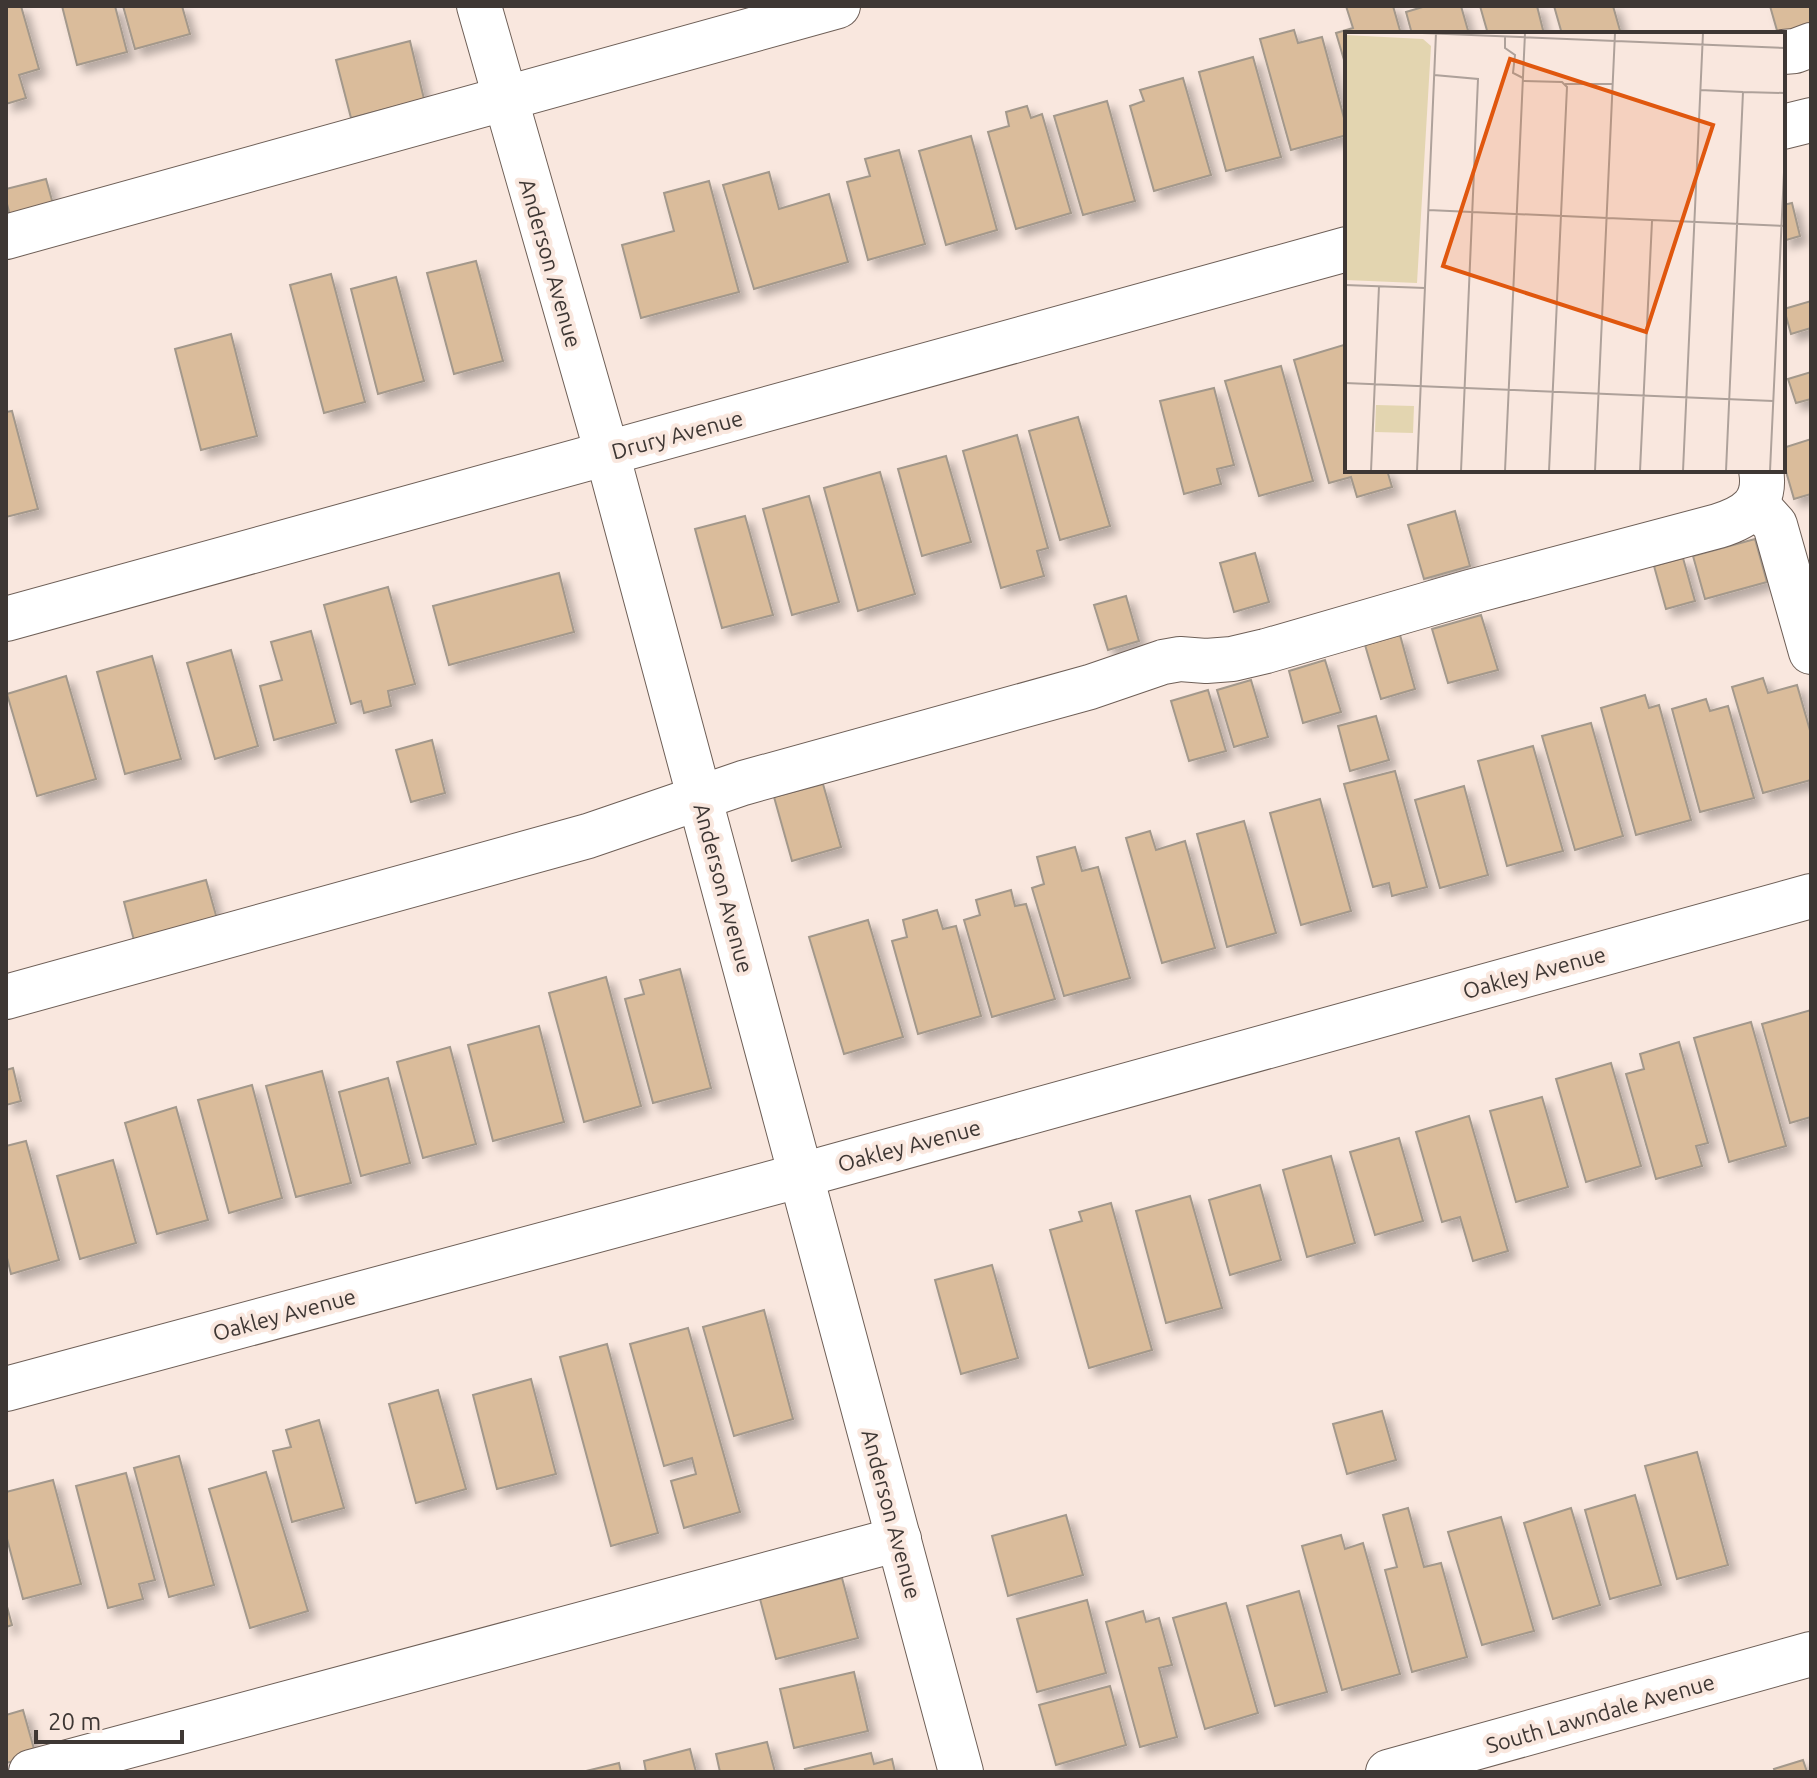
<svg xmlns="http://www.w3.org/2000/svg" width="1817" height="1778" font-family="Ubuntu,sans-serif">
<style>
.building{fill:#dabc9b;stroke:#a3988b;stroke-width:2;filter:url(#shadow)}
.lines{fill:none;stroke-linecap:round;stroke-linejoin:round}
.minor-casing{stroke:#6e5f57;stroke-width:46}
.minor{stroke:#fff;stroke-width:44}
.labels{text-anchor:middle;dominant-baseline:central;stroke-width:8;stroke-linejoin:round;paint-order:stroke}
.street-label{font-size:22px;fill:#3e3734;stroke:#f9e7de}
.inset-road{fill:none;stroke:#aea19a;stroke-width:2}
.view{fill:#e0570e;fill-opacity:0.15;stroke:#e0570e;stroke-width:4}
.inset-edge{fill:none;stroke:#3e3734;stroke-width:4}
</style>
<defs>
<filter id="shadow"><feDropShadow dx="7" dy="7" stdDeviation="4" flood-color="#0004"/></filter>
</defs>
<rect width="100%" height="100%" fill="#f9e7de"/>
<g class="building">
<polygon points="6,6 21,6 39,69 19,75 26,98 6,104"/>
<polygon points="62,6 115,6 127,52 77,65"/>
<polygon points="123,6 182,6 190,34 135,49"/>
<polygon points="1346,6 1393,6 1401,34 1347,34 1347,70 1336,33 1353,28"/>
<polygon points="1426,6 1461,6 1469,34 1412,34 1406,12"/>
<polygon points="1480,6 1537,6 1544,34 1488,34"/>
<polygon points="1554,6 1613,6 1621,34 1562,34"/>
<polygon points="1770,6 1811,6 1811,34 1778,34"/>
<polygon points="1294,30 1298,43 1322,37 1347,129 1347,135 1291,150 1260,39"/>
<polygon points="410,41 424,99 351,118 336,60"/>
<polygon points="1253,57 1281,157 1226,171 1199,72"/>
<polygon points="1183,78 1211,175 1154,191 1130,106 1144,101 1140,90"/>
<polygon points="1107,101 1135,201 1083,215 1054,116"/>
<polygon points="1027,106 1031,118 1042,114 1071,213 1016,229 988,132 1009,126 1006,112"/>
<polygon points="971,136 997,230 946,245 919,151"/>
<polygon points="899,150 925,244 868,260 847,182 870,176 865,159"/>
<polygon points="769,172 779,209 829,194 848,262 754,289 723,185"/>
<polygon points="46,179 53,204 10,216 6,200 6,189"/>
<polygon points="709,181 739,292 641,318 622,245 674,231 664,193"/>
<polygon points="1792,203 1800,236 1783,241 1783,205"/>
<polygon points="476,261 503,361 454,374 427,273"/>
<polygon points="331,274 365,402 324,413 290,285"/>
<polygon points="396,277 424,381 378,394 351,289"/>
<polygon points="1811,301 1811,328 1791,334 1784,309"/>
<polygon points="231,334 257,436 201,450 175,349"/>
<polygon points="1347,344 1347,470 1387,470 1392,487 1357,497 1351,477 1329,483 1294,360"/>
<polygon points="1281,366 1313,481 1259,496 1225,381"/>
<polygon points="1811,372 1811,399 1796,403 1788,379"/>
<polygon points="1214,388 1234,465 1217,469 1221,484 1184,494 1160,401"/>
<polygon points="12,411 38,509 6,517 6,412"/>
<polygon points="1078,417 1110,526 1060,540 1029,431"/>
<polygon points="1017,435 1048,548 1037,551 1044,576 1001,588 963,451"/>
<polygon points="1811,439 1811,494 1794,499 1783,461 1783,448"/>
<polygon points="946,456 971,542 922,556 898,469"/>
<polygon points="880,472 915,594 858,611 824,488"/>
<polygon points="809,496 839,602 792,615 763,509"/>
<polygon points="1455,511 1470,566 1424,579 1408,525"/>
<polygon points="745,516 773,615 722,628 695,529"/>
<polygon points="1755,539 1767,582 1705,599 1693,556"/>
<polygon points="1255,553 1269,602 1234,612 1220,563"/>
<polygon points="1683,558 1695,601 1666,609 1654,566"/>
<polygon points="559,573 574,632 449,665 433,606"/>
<polygon points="388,587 415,684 388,691 391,706 364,713 361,701 351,704 324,605"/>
<polygon points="1126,596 1139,641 1108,650 1094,605"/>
<polygon points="1481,615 1498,670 1448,683 1432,629"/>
<polygon points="311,631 336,723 274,740 260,686 282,680 271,642"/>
<polygon points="1400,635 1415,689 1381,699 1365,645"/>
<polygon points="231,650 258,746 215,759 187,663"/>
<polygon points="152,656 181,759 125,774 97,672"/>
<polygon points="1325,660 1341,712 1303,723 1289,671"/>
<polygon points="66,676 96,779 37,796 7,694"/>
<polygon points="1763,678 1768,693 1797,685 1811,734 1811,780 1763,793 1732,687"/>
<polygon points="1251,680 1268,737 1234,747 1217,690"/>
<polygon points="1208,690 1226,751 1189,761 1171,701"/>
<polygon points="1645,695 1649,708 1659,705 1691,820 1636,835 1601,708"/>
<polygon points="1706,699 1710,711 1728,706 1754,798 1700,812 1672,709"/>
<polygon points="1376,716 1389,760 1350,771 1338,726"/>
<polygon points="1591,723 1623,836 1575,850 1542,736"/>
<polygon points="432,740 445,793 411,802 396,750"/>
<polygon points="1533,746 1563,851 1507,866 1478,761"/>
<polygon points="1395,771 1427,887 1392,896 1389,883 1373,887 1344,784"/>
<polygon points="823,784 841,847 792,861 774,797"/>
<polygon points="1464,786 1488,875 1440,888 1415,800"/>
<polygon points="1320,799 1351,911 1301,925 1270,813"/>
<polygon points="1244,821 1276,933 1227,947 1197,834"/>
<polygon points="1150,831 1156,850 1185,841 1215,948 1162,963 1126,838"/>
<polygon points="1075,847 1082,871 1098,867 1130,978 1064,996 1032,888 1044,884 1037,857"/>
<polygon points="206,880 219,926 136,948 124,902"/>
<polygon points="1011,890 1015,906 1026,904 1055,999 992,1017 964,920 980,915 976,900"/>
<polygon points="937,910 943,929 956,926 981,1016 918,1034 892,941 907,937 903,920"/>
<polygon points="868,920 903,1037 844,1054 809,937"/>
<polygon points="680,969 711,1088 653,1103 625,999 644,994 640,980"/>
<polygon points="606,977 641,1106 584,1122 549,993"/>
<polygon points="1811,1010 1811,1117 1790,1123 1762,1024"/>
<polygon points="1751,1022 1786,1146 1729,1162 1694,1038"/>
<polygon points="539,1026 564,1122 493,1141 468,1045"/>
<polygon points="1679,1042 1708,1143 1696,1146 1702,1166 1656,1179 1626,1074 1644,1069 1640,1054"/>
<polygon points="450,1047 476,1144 423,1158 397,1062"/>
<polygon points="1611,1063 1641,1166 1586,1182 1556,1079"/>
<polygon points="13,1068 21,1101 6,1105 6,1070"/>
<polygon points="322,1071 351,1183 296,1197 266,1086"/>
<polygon points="388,1078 410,1163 361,1176 339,1092"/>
<polygon points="252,1085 282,1198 229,1213 198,1100"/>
<polygon points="1542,1097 1568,1187 1516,1202 1490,1111"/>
<polygon points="176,1107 208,1220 157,1234 125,1123"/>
<polygon points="1469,1116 1508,1251 1473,1261 1460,1217 1442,1222 1416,1132"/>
<polygon points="1399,1138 1423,1221 1375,1235 1350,1152"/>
<polygon points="26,1141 59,1260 11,1274 6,1254 6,1146"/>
<polygon points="1331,1156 1355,1243 1307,1257 1283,1170"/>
<polygon points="113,1160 136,1243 80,1259 57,1176"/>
<polygon points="1260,1185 1281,1260 1230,1275 1209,1200"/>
<polygon points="1190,1196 1222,1308 1166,1323 1136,1211"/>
<polygon points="1111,1203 1152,1350 1089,1368 1050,1230 1082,1221 1079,1212"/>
<polygon points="992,1265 1018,1358 961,1374 935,1280"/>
<polygon points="764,1310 793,1419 734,1436 703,1327"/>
<polygon points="688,1328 740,1512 684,1528 671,1481 696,1474 692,1458 664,1466 630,1344"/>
<polygon points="607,1344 658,1533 611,1546 560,1357"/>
<polygon points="531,1379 556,1474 497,1489 473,1395"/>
<polygon points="438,1390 466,1489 416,1503 389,1404"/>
<polygon points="1382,1411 1396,1460 1347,1474 1333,1424"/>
<polygon points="319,1420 344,1508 292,1522 273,1451 291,1447 286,1430"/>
<polygon points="1697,1452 1728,1565 1677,1579 1645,1466"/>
<polygon points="179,1456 214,1585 169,1597 134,1468"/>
<polygon points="266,1472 308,1611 250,1628 209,1489"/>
<polygon points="126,1473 155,1580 139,1584 143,1599 108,1608 76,1486"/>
<polygon points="53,1480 81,1584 23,1599 6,1535 6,1492"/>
<polygon points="1635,1495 1661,1585 1610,1599 1585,1510"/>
<polygon points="1408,1508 1424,1567 1441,1563 1467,1657 1412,1672 1385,1570 1397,1567 1383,1515"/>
<polygon points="1571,1508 1600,1605 1553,1619 1524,1523"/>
<polygon points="1066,1515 1083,1575 1008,1596 992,1536"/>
<polygon points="1501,1517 1534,1631 1482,1645 1448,1532"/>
<polygon points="1341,1535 1345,1549 1363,1543 1400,1674 1342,1690 1302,1546"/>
<polygon points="842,1578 858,1638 776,1659 760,1599"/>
<polygon points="1299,1591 1327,1692 1275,1706 1247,1606"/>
<polygon points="1087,1600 1106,1673 1037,1692 1017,1619"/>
<polygon points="6,1603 12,1625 6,1627"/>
<polygon points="1226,1603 1258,1713 1205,1729 1173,1618"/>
<polygon points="1143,1611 1146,1622 1159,1618 1172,1665 1159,1668 1177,1737 1140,1747 1106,1622"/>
<polygon points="854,1672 868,1731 794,1748 780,1689"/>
<polygon points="1110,1686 1126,1745 1056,1765 1039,1705"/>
<polygon points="23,1710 36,1756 6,1763 6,1715"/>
<polygon points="767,1742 775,1772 720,1772 716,1754"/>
<polygon points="690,1749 696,1772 646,1772 644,1761"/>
<polygon points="871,1753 874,1764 892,1759 895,1772 806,1772 805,1769"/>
<polygon points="1803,1760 1807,1772 1775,1772 1774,1769"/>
<polygon points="619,1763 621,1772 582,1772"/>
</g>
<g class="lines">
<g class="minor-casing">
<g id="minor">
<polyline points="479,6 607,453 961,1772"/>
<polyline points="1783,52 1795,51 1811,45"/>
<polyline points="1783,127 1811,120"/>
<polyline points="6,237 838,6"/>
<polyline points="1756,504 1775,525 1811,652"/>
<polyline points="6,619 1347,249"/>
<path d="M 6,997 L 588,836 L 743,783 L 1090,687 L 1163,662 L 1180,659 L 1206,661 L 1232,659 L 1266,651 L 1470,592 L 1718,526 C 1747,517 1767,504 1761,470"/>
<polyline points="6,1389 802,1175 1811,896"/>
<polyline points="31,1772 899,1539"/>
<polyline points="1388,1772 1811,1654"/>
</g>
</g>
<use href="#minor" class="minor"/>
</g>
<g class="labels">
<g class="street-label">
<text transform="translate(551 263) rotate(74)">Anderson Avenue</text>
<text transform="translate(677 434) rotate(-15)">Drury Avenue</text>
<text transform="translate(724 888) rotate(75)">Anderson Avenue</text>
<text transform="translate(1534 972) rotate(-15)">Oakley Avenue</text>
<text transform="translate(909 1145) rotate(-15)">Oakley Avenue</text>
<text transform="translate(284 1314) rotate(-15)">Oakley Avenue</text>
<text transform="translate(892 1514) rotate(75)">Anderson Avenue</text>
<text transform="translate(1600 1713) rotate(-16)">South Lawndale Avenue</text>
</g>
</g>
<g transform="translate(1345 32)">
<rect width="440" height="440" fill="#f9e7de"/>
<path d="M 0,3 L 78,7 L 86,14 L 72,251 L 0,248 ZM 31,373 L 69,374 L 68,401 L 30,400 Z" fill="#e3d5b0"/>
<path class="inset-road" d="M 77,1 L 440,16M 160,4 L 160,16 L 170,23 L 168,41 L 178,46M 89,43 L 133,47 L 116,439M 178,49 L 217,50 L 222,55 L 204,439M 220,52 L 268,52M 355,58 L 398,60M 83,178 L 440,194M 0,253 L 80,256M 0,351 L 428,369M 26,439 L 34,254M 72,439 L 91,1M 160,439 L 180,1M 250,439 L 270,1M 295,439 L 307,189M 338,439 L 358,1M 381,439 L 398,60 L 440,61M 425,439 L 440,119"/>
<path class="view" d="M 165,27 L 368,93 L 301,300 L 98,234 Z"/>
<rect width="440" height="440" class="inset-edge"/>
</g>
<rect width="1817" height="1778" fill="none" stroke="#3e3734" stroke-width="16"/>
<path d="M36 1730v12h146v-12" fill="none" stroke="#3e3734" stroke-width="4"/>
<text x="48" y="1730" font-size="24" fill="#3e3734" stroke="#f9e7de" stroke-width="6" paint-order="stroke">20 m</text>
</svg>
